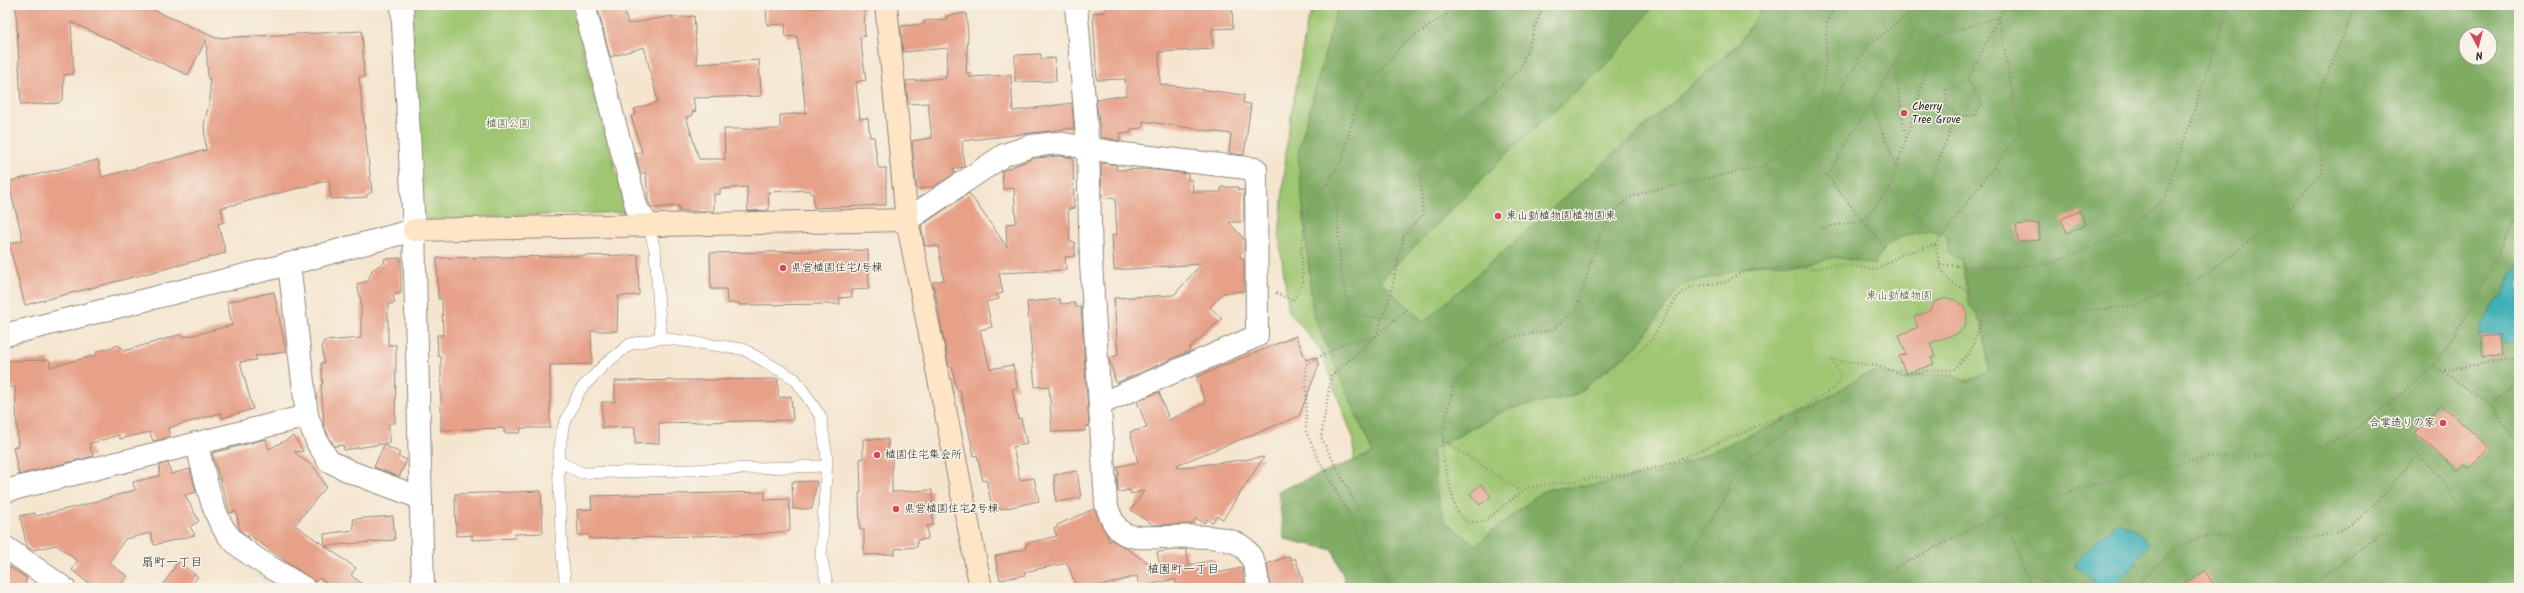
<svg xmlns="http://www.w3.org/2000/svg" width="2524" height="593" font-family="Kalam,'Klee One',sans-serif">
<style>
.green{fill:#9fc672;stroke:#65784e;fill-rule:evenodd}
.forest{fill:#7fab64;stroke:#556b48;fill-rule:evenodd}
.water{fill:#3fb0b7;stroke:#356e71}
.building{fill:#e7a189}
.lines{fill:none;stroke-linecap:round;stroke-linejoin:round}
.lane-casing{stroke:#90887d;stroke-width:12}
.street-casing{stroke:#90887d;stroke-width:24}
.secondary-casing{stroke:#90887d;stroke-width:24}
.path{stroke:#90887d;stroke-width:2.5;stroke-dasharray:1 3;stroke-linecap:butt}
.lane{stroke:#fff;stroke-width:11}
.street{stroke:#fff;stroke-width:22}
.secondary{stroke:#fde5c5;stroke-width:22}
.poi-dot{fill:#d1495b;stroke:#f7f3e8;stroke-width:1.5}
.labels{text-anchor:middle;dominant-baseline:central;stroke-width:3;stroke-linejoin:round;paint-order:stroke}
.poi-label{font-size:11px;fill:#2b2b2b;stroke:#f7f3e8;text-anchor:start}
.park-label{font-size:11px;fill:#4e5a40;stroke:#f7f3e8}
.neighbourhood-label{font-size:12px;fill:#2b2b2b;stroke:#f7f3e8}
</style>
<rect width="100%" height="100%" fill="#f7f3e8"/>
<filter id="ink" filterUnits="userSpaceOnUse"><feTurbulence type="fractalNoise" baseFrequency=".025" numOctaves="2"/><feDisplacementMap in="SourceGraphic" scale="8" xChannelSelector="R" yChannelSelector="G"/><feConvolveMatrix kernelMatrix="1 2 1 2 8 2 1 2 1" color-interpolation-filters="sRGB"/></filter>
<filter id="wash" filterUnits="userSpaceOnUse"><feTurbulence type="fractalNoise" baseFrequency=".012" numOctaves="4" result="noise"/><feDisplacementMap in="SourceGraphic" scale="16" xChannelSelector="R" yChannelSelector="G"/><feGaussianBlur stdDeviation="0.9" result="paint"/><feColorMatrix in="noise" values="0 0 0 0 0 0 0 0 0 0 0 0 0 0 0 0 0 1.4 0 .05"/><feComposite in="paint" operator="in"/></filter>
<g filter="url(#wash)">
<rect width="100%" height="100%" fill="#f5e5cf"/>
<g class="green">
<polygon points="410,5 571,5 627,212 425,220 420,214"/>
<path d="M 1316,5 L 2519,5 L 2519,588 L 1383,588 L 1354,510 L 1354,440 L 1320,349 L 1289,312 L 1279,238 L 1287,140 L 1307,22 ZM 2466,34 L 2490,34 L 2490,58 L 2466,58 Z"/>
</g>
<path class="forest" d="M 1338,5 L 1654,5 L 1613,58 L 1512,149 L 1380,281 L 1424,322 L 1738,44 L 1765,5 L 2519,5 L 2519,588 L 1348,588 L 1333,550 L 1284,539 L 1278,491 L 1373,453 L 1313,314 L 1298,153 ZM 2466,34 L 2490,34 L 2490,58 L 2466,58 ZM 1930,230 L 1947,236 C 1948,248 1947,257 1961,259 L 1970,306 L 1978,316 L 1984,334 L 1989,370 L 1976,378 L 1965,381 L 1953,375 L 1934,374 L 1905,376 L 1877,372 L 1863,375 L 1808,410 L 1664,472 L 1600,484 L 1550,489 L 1540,493 L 1476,545 L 1446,523 L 1438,500 L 1432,450 L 1508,409 L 1574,396 L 1637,346 L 1681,285 L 1760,264 L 1809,263 L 1836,257 L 1874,265 C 1889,237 1900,237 1930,230 Z"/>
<g class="water">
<path d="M 2519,266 L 2519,339 L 2504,342 L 2499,335 L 2479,337 C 2476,327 2496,299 2504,293 C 2508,282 2507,273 2519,266 Z"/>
<polygon points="2117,523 2136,529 2149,545 2118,583 2111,588 2100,587 2077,567 2076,563 2087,549"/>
</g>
<g id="blocks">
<g class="building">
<polygon points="16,5 142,5 216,38 362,31 364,77 359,77 372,192 366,195 367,197 331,199 329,180 221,208 224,222 218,224 226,253 25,305 9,244 23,240 9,185 10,181 98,160 102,177 206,150 204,125 210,100 210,79 208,79 206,40 188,75 71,22 74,74 64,75 63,98 59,103 21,105"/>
<polygon points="597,5 623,5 628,24 672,16 672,18 694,16 697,64 759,60 761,96 693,98 696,111 692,112 693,115 686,117 699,159 725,159 724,129 780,129 780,115 806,113 797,36 786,37 785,24 767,25 766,5 809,5 809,8 864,5 865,36 860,37 866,80 856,82 860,119 868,118 870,137 874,137 878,168 886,168 886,205 814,208 813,193 810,193 810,190 768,192 769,210 748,211 747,187 720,189 720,194 714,194 714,211 679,211 679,206 652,208 648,201 646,172 641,174 636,154 642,152 631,116 636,114 634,109 658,102 644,47 610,57"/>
<polygon points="1105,5 1232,5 1233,28 1212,29 1213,49 1159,52 1160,84 1244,95 1243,103 1251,104 1244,155 1229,153 1231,134 1143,121 1143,128 1131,129 1131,133 1120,133 1120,141 1101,137 1096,100 1127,95 1125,79 1097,80 1093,13 1105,12"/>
<polygon points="966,13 968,34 966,73 970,73 969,77 1011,75 1013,111 1072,103 1074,128 962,141 964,167 953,169 955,173 933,187 917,189 912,141 932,138 928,103 908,104 906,81 946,78 948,48 903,52 901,26 924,24 924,21 947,19 946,16"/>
<polygon points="1041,54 1041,59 1055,58 1056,81 1015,82 1015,55"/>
<polygon points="1061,156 1073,158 1074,208 1068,209 1070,242 1075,242 1075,256 1065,257 1066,270 999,273 1003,293 997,294 999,299 986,302 992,327 980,330 990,369 1013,365 1018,389 1012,389 1018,419 1021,418 1027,444 1013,447 1020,480 1034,478 1039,501 993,511 986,480 983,481 977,455 974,456 960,390 957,391 952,367 949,367 933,282 944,280 938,246 925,246 921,226 969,193 1007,247 1006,224 1016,223 1014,188 1003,189 1002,171 1034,158"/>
<polygon points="1101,163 1117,165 1116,170 1146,169 1188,174 1188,180 1192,180 1193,192 1221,192 1221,187 1238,187 1238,190 1244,190 1244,222 1229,222 1244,239 1244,250 1239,255 1244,260 1244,291 1223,293 1210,307 1222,319 1189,348 1190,351 1116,383 1109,358 1118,355 1114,298 1174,295 1201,264 1114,270 1112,235 1117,234 1115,197 1102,198"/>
<polygon points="2080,211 2086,225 2067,233 2061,219"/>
<polygon points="2039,223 2040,240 2018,242 2016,225"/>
<polygon points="868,250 869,289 851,290 852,297 839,298 840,304 739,305 739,303 727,303 726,289 711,289 710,253"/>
<polygon points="638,255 639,295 618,296 617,331 591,331 592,364 550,365 550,428 521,428 520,433 504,433 504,428 441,430 441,356 438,356 437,335 443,335 442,299 438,299 437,258"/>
<polygon points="401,258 401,293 393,295 395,303 388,304 388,345 396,345 396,363 395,423 389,423 389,443 344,450 343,445 334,446 324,426 321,384 323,384 321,363 324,363 322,345 324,341 361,338 361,301 357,284 368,281 372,270 385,262 384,259"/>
<polygon points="274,292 286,352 255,356 256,360 240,362 253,409 222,418 221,413 168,428 170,437 153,441 150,432 120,439 119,435 89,444 93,456 19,475 13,447 18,446 15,387 7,387 6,361 50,360 50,367 97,355 96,352 119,345 124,351 182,334 182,337 194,335 232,325 227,302"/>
<polygon points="1946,298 1956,300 1963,306 1967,313 1966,325 1959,333 1930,343 1935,357 1931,358 1934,364 1906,374 1899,356 1906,354 1899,335 1918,327 1914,317 1929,311 1935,302"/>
<polygon points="1060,299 1061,304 1075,303 1075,307 1081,307 1089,426 1085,426 1085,431 1052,432 1049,386 1035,387 1027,302"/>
<polygon points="2499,335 2501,356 2483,357 2481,337"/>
<polygon points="1296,336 1306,360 1315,357 1319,365 1299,416 1177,465 1178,468 1264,457 1223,519 1217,516 1212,523 1207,519 1204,523 1196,518 1192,524 1153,525 1131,510 1144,491 1131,494 1130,490 1118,492 1117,475 1119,475 1117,467 1138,462 1130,432 1147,428 1137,401 1159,392 1169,420 1206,403 1196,377"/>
<polygon points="778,379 778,398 791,396 793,420 659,423 659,443 635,444 635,427 602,428 602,402 615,402 615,381"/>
<polygon points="2441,405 2489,447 2470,468 2464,464 2458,471 2415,433"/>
<polygon points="294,436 303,451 294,452 316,469 326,487 295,525 356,568 351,575 367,588 334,588 319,578 315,582 249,535 248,537 240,530 236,511 230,513 212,453 266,439 269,449"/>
<polygon points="863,439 888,439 888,452 892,451 892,492 932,490 933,525 927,526 928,539 917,540 917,547 895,549 895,554 864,555 864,530 860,530 859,493 861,493 860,459 863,458"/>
<polygon points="384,445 400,453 398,456 407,460 399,477 374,467"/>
<polygon points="168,463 171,474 190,469 196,492 185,495 199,521 190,527 195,535 154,545 151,533 125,539 109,563 127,576 118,588 94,588 72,570 78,561 56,545 32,550 27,547 20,516 35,513 36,516 84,505 135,490 133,482 159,476 160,465"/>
<polygon points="1077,471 1081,498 1056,502 1054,475"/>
<polygon points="817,481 812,509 793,509 792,482"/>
<polygon points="1481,484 1491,496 1480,505 1470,494"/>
<polygon points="541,491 543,533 515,534 515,538 472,540 472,535 456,536 455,494"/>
<polygon points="765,492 765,500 789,499 790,531 766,533 766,534 589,539 589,535 578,535 577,510 592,509 591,496"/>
<polygon points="1094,509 1110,542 1112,540 1126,548 1161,572 1157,552 1186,549 1189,565 1214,560 1217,573 1242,568 1245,588 1177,588 1175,579 1139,587 1137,576 1093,588 1077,588 1067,563 1024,572 1025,575 1000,580 995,556 1025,549 1027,543 1057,536 1054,529 1057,528 1057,525"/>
<polygon points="393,516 395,540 325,546 324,534 354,530 353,519"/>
<polygon points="1289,556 1291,560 1295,558 1302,577 1303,588 1270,588 1267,564"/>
<polygon points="178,562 198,577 189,588 161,588"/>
<polygon points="5,564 27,578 24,588 5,588"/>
<polygon points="2205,571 2216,588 2177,588"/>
</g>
</g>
</g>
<g filter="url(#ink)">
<use href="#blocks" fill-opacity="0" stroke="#90887d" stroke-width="1"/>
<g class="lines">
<g class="lane-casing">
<g id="lane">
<polyline points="661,338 743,349 795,379 821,417 827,459 821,556 828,588"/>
<polyline points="558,461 582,473 826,466"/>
<polyline points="566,588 562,554 558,461 563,427 580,390 604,365 630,344 661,338 655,250 648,224"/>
</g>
</g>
<g class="street-casing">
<g id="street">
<polyline points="402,5 414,230 423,588"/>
<polyline points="584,5 637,209 648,224"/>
<path d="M 1076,5 L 1088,148 L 1091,263 L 1106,504 C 1110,515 1114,529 1125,534 C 1136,539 1151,537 1162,537 C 1183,537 1232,532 1247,551 C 1256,562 1257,575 1258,588"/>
<polyline points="907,220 1004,155 1031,146 1058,143 1124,154 1256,169 1257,336 1100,404"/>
<polyline points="289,264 307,416 318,444 329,461 351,472 421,498"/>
<polyline points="5,335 289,264 414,230"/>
<path d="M 196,443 C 204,469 211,514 228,535 C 243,554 283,574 304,588"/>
<polyline points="5,491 307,416"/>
<polyline points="5,547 64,588"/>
</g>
</g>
<g class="secondary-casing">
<g id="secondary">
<polyline points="886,5 907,220 981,588"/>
<polyline points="414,230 907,220"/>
</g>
</g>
<g class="path">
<polyline points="1968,80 1946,90 1947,107 1957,115 1974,116 1982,104 1968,80 2005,5"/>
<polyline points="1871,103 1896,167"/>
<polyline points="1906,138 1894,64 1929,5"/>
<polyline points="1798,140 1884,247"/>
<polyline points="1804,148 1868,46 1919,5"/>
<polyline points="1827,176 1894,64"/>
<polyline points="1328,183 1336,198 1341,272 1350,314 1381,318"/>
<polyline points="1916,216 1957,115"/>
<polyline points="1820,228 1863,221 1889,189"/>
<polyline points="1930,230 1889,189 1911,124 1934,38 1998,17 2020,132 1935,245"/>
<polyline points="1940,265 2007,268 2053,263 2122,234 2165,198 2229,5"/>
<polyline points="1276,293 1293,301 1303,283 1301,249 1310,204 1328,183 1343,158 1357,102 1404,42 1446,15 1448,5"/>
<polyline points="1984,314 2042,314 2134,306 2201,278 2279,219 2323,172 2315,103 2356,5"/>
<polyline points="1831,360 1840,373 1839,381 1834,388 1805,406 1661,467 1612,476 1528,487 1483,522 1467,522 1456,510 1442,454 1444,424 1454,384 1474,360 1492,346 1512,337 1552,330 1576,310 1600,233 1613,213 1628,198 1645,192 1763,166 1798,140 1818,114 1825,74 1827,23 1836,5"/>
<polyline points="1629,361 1652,339 1676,299 1684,291 1694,286 1724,283 1739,274 1755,269 1810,269 1843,264 1876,270 1902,254 1935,245 1941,269 1950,282 1970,292 1984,314 1970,352 1953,370 1931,370 1905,375 1877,366 1832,360"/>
<polyline points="2434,366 2490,404 2519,444"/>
<polyline points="2441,371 2502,360 2519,360"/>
<polyline points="2490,404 2519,381"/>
<polyline points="2382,410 2418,454 2445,482 2458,506 2471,515 2519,510"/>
<polyline points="1443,440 1522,492"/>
<polyline points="2024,571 2056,588"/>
<polyline points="1377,588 1351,518 1319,460 1306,432 1306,364 1345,343 1375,337 1389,301 1404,235 1423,215 1420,172 1461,121 1520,69 1543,5"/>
<polyline points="1390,588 1368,528 1321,437 1331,376 1409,307"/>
<polyline points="1667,588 1709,525 1742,466 1769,443 1796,426 1799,418 1797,409"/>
<polyline points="1856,588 2004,512"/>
<polyline points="2033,588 2024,571 2004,512 2095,484 2207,457 2283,455 2318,448 2349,433 2382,410 2434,366 2465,318 2519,214"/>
<path d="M 2131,588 C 2153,574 2167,549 2193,540 C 2213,533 2238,538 2259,538 C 2286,539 2312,541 2338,531 C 2367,520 2397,478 2418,454"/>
<polyline points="2309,588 2380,534 2419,540 2438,534 2455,545 2493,588"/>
</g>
<use href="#lane" class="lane"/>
<use href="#street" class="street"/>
<use href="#secondary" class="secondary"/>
</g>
</g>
<g class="poi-dot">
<circle cx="1904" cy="113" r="4"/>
<circle cx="1498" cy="216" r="4"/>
<circle cx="783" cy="268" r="4"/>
<circle cx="2443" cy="423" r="4"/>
<circle cx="877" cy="455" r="4"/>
<circle cx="896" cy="509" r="4"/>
</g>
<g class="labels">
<g class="poi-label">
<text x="1912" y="107">Cherry<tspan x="1912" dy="13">Tree Grove</tspan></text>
<text x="1506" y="216">東山動植物園植物園東</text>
<text x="791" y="268">県営植園住宅1号棟</text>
<text x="2435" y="423" text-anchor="end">合掌造りの家</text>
<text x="885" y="455">植園住宅集会所</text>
<text x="904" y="509">県営植園住宅2号棟</text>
</g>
<g class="park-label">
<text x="508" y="124">植園公園</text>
<text x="1899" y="296">東山動植物園</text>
</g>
<g class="neighbourhood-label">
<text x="172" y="562">扇町一丁目</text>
<text x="1183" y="569">植園町一丁目</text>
</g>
</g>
<rect width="2524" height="593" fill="none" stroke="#f7f3e8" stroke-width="20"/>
<g transform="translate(2478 46) rotate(173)"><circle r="19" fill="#f7f3e8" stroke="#a5a39c"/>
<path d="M0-3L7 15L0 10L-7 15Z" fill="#d1495b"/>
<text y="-6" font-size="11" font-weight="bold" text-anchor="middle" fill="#2b2b2b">N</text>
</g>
</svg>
